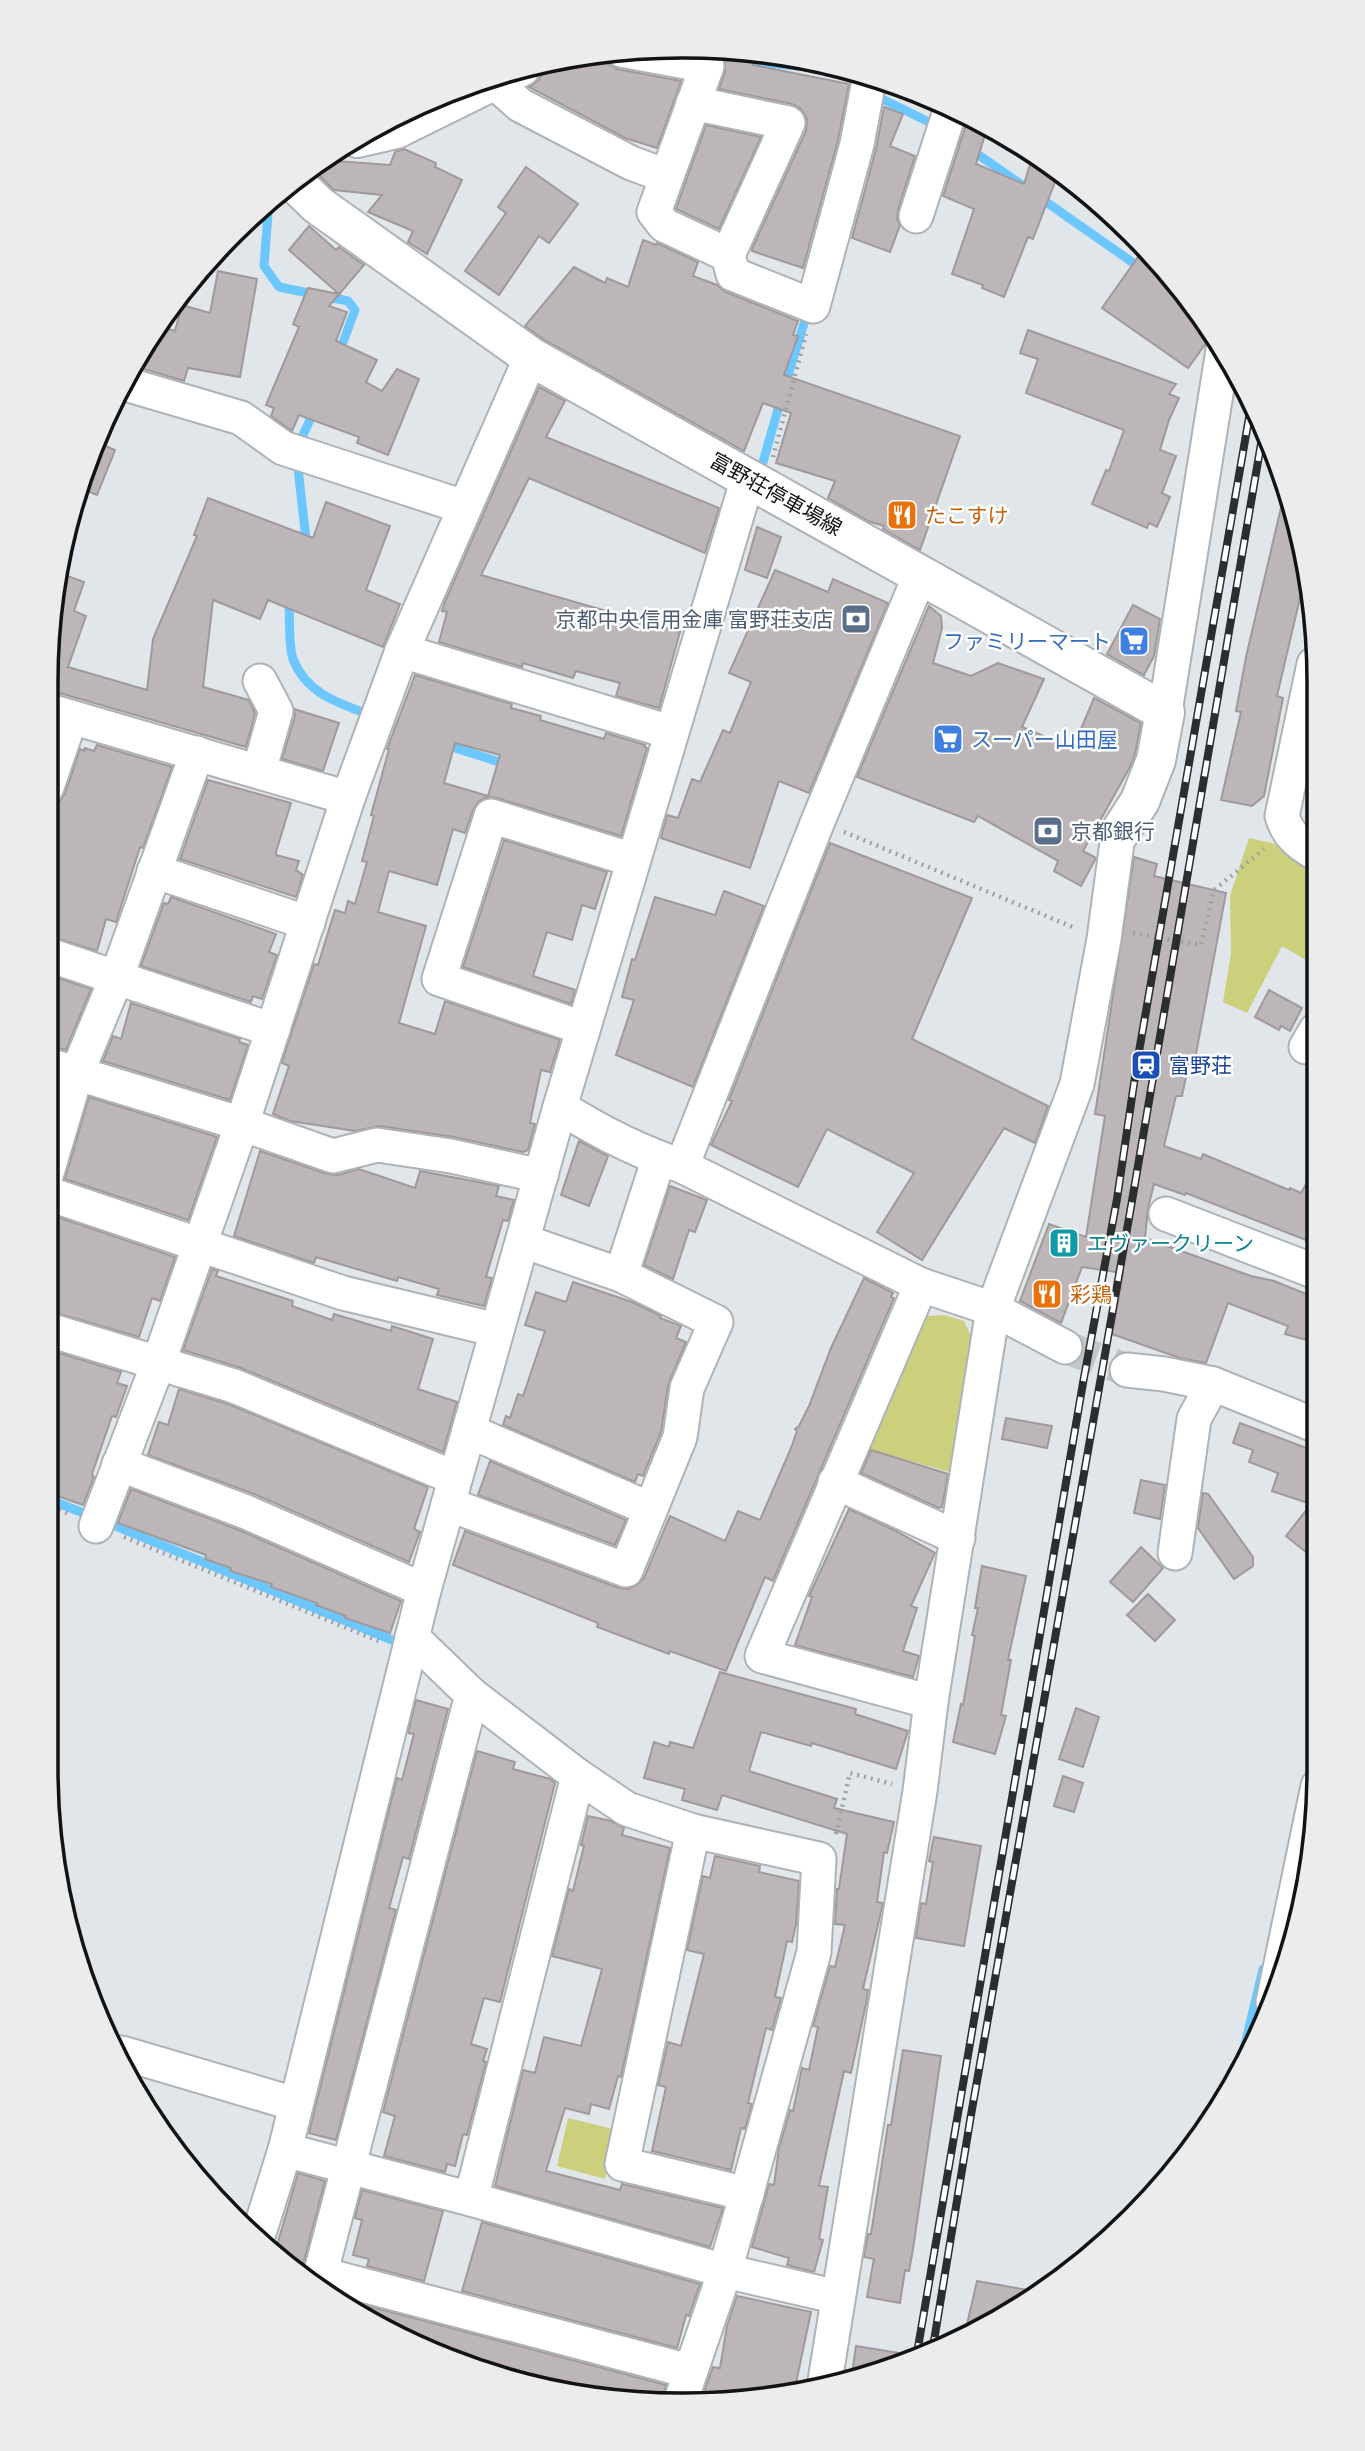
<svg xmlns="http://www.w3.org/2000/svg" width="1365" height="2451" font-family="'PT Sans Narrow','Noto Sans JP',sans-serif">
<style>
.green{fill:#ccd07c}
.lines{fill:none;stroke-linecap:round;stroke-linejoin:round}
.stream{stroke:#6cc7fe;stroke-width:9}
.building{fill:#bdb6b8;stroke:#a0999c;stroke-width:2;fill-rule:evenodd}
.street-tunnel{stroke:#c1c6ca;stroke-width:33;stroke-dasharray:33 17;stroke-linecap:butt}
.street-casing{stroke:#aeb3b8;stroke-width:37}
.secondary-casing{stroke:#aeb3b8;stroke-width:42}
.path{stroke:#9da1a5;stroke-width:4.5;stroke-dasharray:2 5;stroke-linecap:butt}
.street{stroke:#fff;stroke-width:33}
.secondary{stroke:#fff;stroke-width:38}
.rail-casing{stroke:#2b2d2f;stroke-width:8}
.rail{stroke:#fff;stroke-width:5;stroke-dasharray:16;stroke-linecap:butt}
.labels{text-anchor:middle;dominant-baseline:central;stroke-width:5;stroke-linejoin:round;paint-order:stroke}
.street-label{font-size:21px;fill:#111314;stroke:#fff}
.food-label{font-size:21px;fill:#c56008;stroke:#fff;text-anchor:start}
.service-label{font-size:21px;fill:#4e5e75;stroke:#fff;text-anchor:end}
.shop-label{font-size:21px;fill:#366cbe;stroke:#fff;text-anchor:end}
.transit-label{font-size:21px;fill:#164399;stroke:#fff;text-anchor:start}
.culture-label{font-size:21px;fill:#0d838f;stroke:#fff;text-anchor:start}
.rim{fill:none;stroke:#111314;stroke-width:3.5}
</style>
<rect width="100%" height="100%" fill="#e0e6ea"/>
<g class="green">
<polygon points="1249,838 1276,844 1315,877 1315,965 1282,946 1247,1013 1223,1002 1231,953 1230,896"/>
<polygon points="944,1315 964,1321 973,1341 953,1473 868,1449 927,1316"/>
<polygon points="568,2118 617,2130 605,2179 557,2166"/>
</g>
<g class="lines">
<g class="stream">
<polyline points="711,58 853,71"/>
<polyline points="878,97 935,125"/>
<polyline points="957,140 1022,185"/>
<polyline points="1039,197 1142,269"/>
<polyline points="269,201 264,266 279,287 348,301 355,310 339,353"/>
<polyline points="785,385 806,317"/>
<polyline points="303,435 314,411"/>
<polyline points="297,460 306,539 304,545"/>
<polyline points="759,476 781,399"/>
<path d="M 289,600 C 290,615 288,645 293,659 C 306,692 335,702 365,713"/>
<polyline points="443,744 496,761 510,762"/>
<polyline points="46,1498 93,1517"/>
<polyline points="106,1522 392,1640"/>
<polyline points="1308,1782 1318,1746"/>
<polyline points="1236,2083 1263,1969"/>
</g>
</g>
<g class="building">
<polygon points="725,50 756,51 753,65 849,84 838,140 803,268 752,251 752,249 806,131 807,119 801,109 792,104 719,89 725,72"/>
<polygon points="571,58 607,63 617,69 681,81 657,148 625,138 529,87 539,80 543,70"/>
<polygon points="884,107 903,114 890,146 915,156 898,210 897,219 900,225 890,252 852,238 876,149"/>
<polygon points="969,116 988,125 976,164 1024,184 1033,155 1058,174 1033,239 1028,237 1004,297 982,288 983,285 952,274 974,209 943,196"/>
<polygon points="706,125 761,137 719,229 676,209"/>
<polygon points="404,149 436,163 435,167 462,180 427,254 408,242 413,231 368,212 382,195 334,190 319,175 319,162 322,160 390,165 395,152"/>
<polygon points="526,167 578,204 549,243 539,236 499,295 465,271 506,213 498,207"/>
<polygon points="309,226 336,250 339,247 364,265 329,306 347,312 336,341 377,360 366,382 382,391 397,369 419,379 388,455 357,443 359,437 299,415 292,431 271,416 274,408 266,405 299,327 293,324 308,288 339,294 289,250"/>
<polygon points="643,240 656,245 657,243 698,262 693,276 717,285 726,292 798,321 793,335 798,336 784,375 960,436 920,550 883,529 884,526 868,521 828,498 835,481 776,463 791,413 763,403 744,451 543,339 525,326 574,267 605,283 607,278 628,287"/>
<polygon points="1145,247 1214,332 1188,368 1102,308"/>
<polygon points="218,271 257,279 240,377 188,368 184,381 130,365 158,326 175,331 182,305 210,313"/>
<polygon points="1028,330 1176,384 1169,394 1179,398 1169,420 1160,450 1176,456 1162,493 1170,497 1157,527 1149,523 1147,528 1092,504 1106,470 1109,471 1124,430 1026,393 1038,359 1020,353"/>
<polygon points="539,387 565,401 546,437 719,508 705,553 529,478 481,575 680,632 659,708 616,696 620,683 576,671 573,678 523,663 522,667 439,642 447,612 442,611 444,604"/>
<polygon points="96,442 115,450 97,495 77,487"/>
<polygon points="1287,482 1307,568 1277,696 1283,698 1264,796 1252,806 1221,800 1241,712 1236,711 1246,657"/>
<polygon points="208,498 313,538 326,502 390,526 366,590 400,604 383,647 268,600 260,619 213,600 203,687 249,700 255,713 246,747 63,694 47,691 47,641 60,573 84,582 74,611 86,616 68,667 147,690 153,639 197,536 194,535"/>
<polygon points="757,527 781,537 767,578 745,570"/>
<polygon points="775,570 828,592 833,579 888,603 809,793 779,781 750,868 661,838 667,815 678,818 692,779 700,782 723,730 730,733 751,682 729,673"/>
<polygon points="1133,605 1160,619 1154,656 1144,675 1107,654"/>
<polygon points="929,606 941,616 942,628 933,663 971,676 998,663 1044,679 1022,727 1073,748 1094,698 1141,723 1135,754 1130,767 1083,851 1096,858 1081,886 1054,871 1058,861 978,816 974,822 857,777"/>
<path d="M 415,675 L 512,704 L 511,708 L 541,716 L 540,720 L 604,739 L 606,733 L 645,745 L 645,747 L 647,748 L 621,836 L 497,798 L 487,797 L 479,801 L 473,810 L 465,833 L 453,829 L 437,885 L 389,871 L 378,912 L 426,926 L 399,1023 L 435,1034 L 445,1001 L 560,1040 L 550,1072 L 541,1070 L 530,1123 L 535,1124 L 528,1150 L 523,1152 L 454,1137 L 379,1126 L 355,1131 L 290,1121 L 273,1114 L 289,1066 L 282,1063 L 283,1059 L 314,964 L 318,965 L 335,910 L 345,913 L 348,901 L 355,904 L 367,862 L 362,861 L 374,816 L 371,815 L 389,749 L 387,749 ZM 455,743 L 500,755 L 488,796 L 444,783 Z"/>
<polygon points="294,709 339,723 323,771 282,759 295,716"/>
<polygon points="97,745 172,767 143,848 140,847 116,922 106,919 97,951 46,935 47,806 59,802 65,794 80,749 84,751 85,748 94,751"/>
<polygon points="208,780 291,803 276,852 276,855 299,861 296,870 303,875 296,897 180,859"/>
<polygon points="504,840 607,872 595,909 582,905 572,940 547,932 533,976 575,990 571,1004 463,967"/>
<polygon points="830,843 972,898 912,1039 1048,1106 1035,1143 1004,1128 922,1260 877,1232 914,1173 827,1129 798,1187 711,1145 732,1101 729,1100"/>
<polygon points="1134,857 1157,864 1154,876 1226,893 1195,1059 1190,1058 1182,1096 1176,1096 1164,1146 1201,1159 1203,1154 1289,1190 1290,1188 1301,1193 1316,1166 1316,1244 1186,1193 1185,1195 1154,1184 1148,1208 1145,1238 1251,1276 1274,1281 1316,1298 1317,1343 1285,1334 1288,1326 1228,1303 1206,1363 1180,1358 1112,1334 1123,1273 1082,1267 1061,1323 1020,1301 1049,1224 1086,1237 1105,1116 1095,1114"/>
<polygon points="724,891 764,906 693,1087 616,1055 634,1000 622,997 632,959 635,960 655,897 715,915"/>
<polygon points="171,897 276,934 269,952 277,955 262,999 253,996 251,1002 141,966 164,903 168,904"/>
<polygon points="46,974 91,989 66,1050 46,1045"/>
<polygon points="1269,990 1302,1008 1290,1031 1281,1026 1279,1030 1255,1017"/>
<polygon points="131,1003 240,1039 239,1042 248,1045 230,1100 103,1061 113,1036 121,1039"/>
<polygon points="89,1097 217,1137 188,1220 65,1179"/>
<polygon points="579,1141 608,1156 589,1206 561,1195"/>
<polygon points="260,1151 327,1174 338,1175 359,1169 415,1188 420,1171 499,1186 496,1196 514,1200 508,1221 503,1220 486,1277 492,1278 484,1306 437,1295 439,1289 398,1277 397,1281 316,1257 314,1263 234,1236"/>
<polygon points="670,1186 707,1200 695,1232 689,1230 673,1279 644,1265"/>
<polygon points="49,1214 175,1257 160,1301 152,1298 139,1337 46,1310 46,1222"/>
<polygon points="212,1269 218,1271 216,1276 293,1301 292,1306 332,1320 334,1314 391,1331 392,1326 433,1339 418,1389 457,1402 443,1452 241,1368 183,1350"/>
<polygon points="864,1278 893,1293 891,1297 894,1298 773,1581 765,1577 726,1671 670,1651 669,1654 597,1627 598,1623 453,1565 465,1531 619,1588 628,1589 637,1585 644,1578 670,1516 725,1541 738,1511 760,1520 791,1448 797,1431 795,1429 799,1426 809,1406 831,1348"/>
<polygon points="573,1282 632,1302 661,1316 660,1318 681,1326 676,1338 686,1342 668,1385 661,1432 643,1476 638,1474 635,1482 503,1425 506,1416 510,1418 518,1394 523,1396 545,1331 525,1325 536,1292 566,1302"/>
<polygon points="46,1349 121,1372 117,1383 127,1386 116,1417 112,1416 92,1474 94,1477 83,1505 46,1492"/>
<polygon points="179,1389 228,1404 428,1487 414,1529 420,1532 409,1562 254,1494 148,1455 159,1422 168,1425"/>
<polygon points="1006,1418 1052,1426 1047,1448 1002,1439"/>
<polygon points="1240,1423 1317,1452 1317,1561 1286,1536 1311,1504 1272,1491 1278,1473 1249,1462 1253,1450 1233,1443"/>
<polygon points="871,1450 948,1474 942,1507 939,1508 861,1473"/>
<polygon points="490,1461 626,1520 615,1545 478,1495"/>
<polygon points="1141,1480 1165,1485 1160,1519 1134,1513"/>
<polygon points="131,1489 239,1530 401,1601 390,1633 345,1618 346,1616 316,1605 317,1603 271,1587 272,1584 230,1571 231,1568 205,1559 206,1555 118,1523"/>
<polygon points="1203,1493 1208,1494 1253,1557 1253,1566 1234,1579 1198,1528"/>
<polygon points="849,1509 894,1530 935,1553 911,1606 917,1608 903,1651 919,1656 913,1677 795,1645 812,1597 809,1596"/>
<polygon points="1141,1547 1163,1568 1133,1602 1110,1582"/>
<polygon points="982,1566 1026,1576 1008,1660 1011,1660 1001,1715 1006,1716 995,1754 953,1742 961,1704 963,1705 975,1636 972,1635 978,1608 975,1608"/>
<polygon points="1148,1594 1175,1620 1155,1641 1127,1615"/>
<polygon points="720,1672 856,1709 855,1714 908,1731 896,1769 812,1743 811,1746 761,1732 749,1771 837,1799 834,1808 894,1822 887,1853 884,1852 877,1902 883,1903 863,1989 868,1990 867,1999 851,2073 844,2071 819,2186 828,2187 819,2239 823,2240 814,2272 787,2265 789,2258 752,2247 769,2184 774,2185 779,2148 789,2114 790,2110 793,2111 802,2068 809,2070 818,2027 813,2026 830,1966 835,1967 845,1925 835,1924 837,1889 839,1889 847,1834 722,1795 717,1810 682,1800 685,1789 644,1778 654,1742 669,1747 670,1742 693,1748"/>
<polygon points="416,1700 448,1709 409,1859 403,1857 389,1908 396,1910 336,2140 309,2133 397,1778 402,1780 414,1734 408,1733"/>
<polygon points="1076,1708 1099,1717 1083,1767 1059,1759"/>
<polygon points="477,1751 515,1762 513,1769 550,1779 555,1783 500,2002 484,1998 471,2044 487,2049 483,2061 486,2062 467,2135 463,2134 455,2166 447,2164 445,2172 384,2156 395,2116 383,2112"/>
<polygon points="1063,1776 1083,1783 1074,1812 1054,1806"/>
<polygon points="588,1816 611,1821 624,1828 622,1835 670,1848 621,2077 618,2076 609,2109 591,2104 589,2114 565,2108 546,2171 620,2190 622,2184 723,2208 710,2247 495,2186 523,2070 535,2073 544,2037 581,2046 602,1969 552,1956 569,1889 573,1891 584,1846 581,1845"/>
<polygon points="934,1837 981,1846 964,1946 916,1938 921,1903 926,1904 933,1862 929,1861"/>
<polygon points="715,1856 760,1866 759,1872 799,1881 796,1924 792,1942 787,1941 775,1997 781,1998 780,2002 772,2030 766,2028 748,2103 752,2104 745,2129 741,2128 731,2170 652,2151 666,2087 658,2085 668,2042 681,2046 704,1954 687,1950 703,1876 710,1878"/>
<polygon points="903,2050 941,2056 913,2249 909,2271 905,2270 900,2303 867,2297 874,2259 864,2257 868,2234 871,2234 888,2125 891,2125"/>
<polygon points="298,2173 325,2181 301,2272 276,2249"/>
<polygon points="362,2190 443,2211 424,2281 367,2266 369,2259 353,2255 362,2220 355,2218"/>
<polygon points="482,2222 700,2284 689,2316 686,2315 677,2348 462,2291"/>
<polygon points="977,2281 1033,2291 965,2333"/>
<polygon points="737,2296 811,2312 795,2388 744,2399 704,2392 713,2367 720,2368 727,2326"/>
<polygon points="357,2303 666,2385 662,2398 538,2386 495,2374 356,2310"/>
<polygon points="856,2346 924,2357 924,2358 852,2374"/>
</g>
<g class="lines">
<polyline class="street-tunnel" points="1065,1347 1127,1370"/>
<g class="street-casing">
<g id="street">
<polyline points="621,50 707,66 654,212 664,225 728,255 733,274 813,306 857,144 870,75"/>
<polyline points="493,81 520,105 631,163 666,176"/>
<polyline points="693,103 788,123 728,255"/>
<polyline points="916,216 951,108"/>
<polyline points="122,383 241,418 283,448 464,507"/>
<polyline points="402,651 670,732"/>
<path d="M 1314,664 L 1282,816 C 1288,835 1298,843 1315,853"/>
<polyline points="47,710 348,798"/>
<polyline points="1165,712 1223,350"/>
<polyline points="259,771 276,711 260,681"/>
<polyline points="47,787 71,717"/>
<polyline points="154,871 308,923"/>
<polyline points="46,954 273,1030"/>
<polyline points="583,1028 439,979 491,816 633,860"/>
<polyline points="1306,1047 1316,1030"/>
<polyline points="46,1064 242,1124 333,1156 377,1145 451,1156 541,1176"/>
<path d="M 560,1107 C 598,1131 639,1152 682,1166 L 921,1285 L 993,1309 L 1065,1347"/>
<polyline points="682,1166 818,821 920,575"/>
<polyline points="46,1176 76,1075 116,979 197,753"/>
<polyline points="46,1193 343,1293 497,1330"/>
<polyline points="1166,1214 1316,1272"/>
<polyline points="621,1275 659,1158"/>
<polyline points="921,1285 762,1656 931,1702"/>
<polyline points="46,1329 234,1386 455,1478"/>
<polyline points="1127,1370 1164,1374 1213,1384 1317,1426"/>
<polyline points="469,1431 650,1509"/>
<polyline points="119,1464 246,1512 424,1590"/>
<polyline points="835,1482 958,1538"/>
<polyline points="448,1504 626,1570 680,1437 687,1388 716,1322 621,1275 523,1241"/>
<polyline points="96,1526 158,1364 242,1124 348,798 402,651 531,357"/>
<polyline points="1175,1553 1194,1419 1213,1384"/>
<polyline points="412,1637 472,1695 578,1776 627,1809 693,1831 819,1859 814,1952 725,2271 681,2400"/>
<polyline points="693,1831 622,2164 747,2194"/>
<polyline points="1273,2002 1318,1786"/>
<polyline points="122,2053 295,2104"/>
<polyline points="285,2150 471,2199 725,2271 838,2297"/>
<polyline points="471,2199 578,1776"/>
<polyline points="259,2233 285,2150 424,1590 560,1107 748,478"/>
<polyline points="321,2274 689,2371"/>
<polyline points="317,2287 472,1695"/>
<polyline points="825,2381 920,1791 931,1702 993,1309 1077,1084 1104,939 1118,835"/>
</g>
</g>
<g class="secondary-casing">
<g id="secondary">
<polyline points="357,138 396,129 521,67"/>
<polyline points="292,180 318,205 531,357 1165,712 1156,760 1140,801 1118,835"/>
</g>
</g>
<g class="path">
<polyline points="773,457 806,334"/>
<polyline points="844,832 1075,928"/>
<polyline points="1133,933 1201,945 1214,890 1264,849"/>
<polyline points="46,1504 71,1515"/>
<polyline points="124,1537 381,1642"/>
<polyline points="836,1834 850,1773 892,1784"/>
</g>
<use href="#street" class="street"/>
<use href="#secondary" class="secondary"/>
<g class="rail-casing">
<g id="rail">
<polyline points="932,2353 971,2115 1132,1201 1263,432"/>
<polyline points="916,2359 1083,1383 1117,1199 1137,1063 1251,406"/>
</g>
</g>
<use href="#rail" class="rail"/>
</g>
<defs>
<g id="restaurant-square" transform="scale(1.575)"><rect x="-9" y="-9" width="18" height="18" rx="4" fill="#e8710a" stroke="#fff"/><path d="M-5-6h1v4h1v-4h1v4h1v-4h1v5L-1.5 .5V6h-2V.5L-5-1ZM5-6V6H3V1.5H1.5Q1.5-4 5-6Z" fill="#fff"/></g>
<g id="bank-square" transform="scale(1.575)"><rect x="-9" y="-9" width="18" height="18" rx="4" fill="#5c6f8a" stroke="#fff"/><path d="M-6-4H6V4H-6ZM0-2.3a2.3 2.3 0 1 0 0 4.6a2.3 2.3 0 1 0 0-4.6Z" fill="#fff"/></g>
<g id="supermarket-square" transform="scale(1.575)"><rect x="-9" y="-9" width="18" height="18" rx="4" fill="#3f7fe0" stroke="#fff"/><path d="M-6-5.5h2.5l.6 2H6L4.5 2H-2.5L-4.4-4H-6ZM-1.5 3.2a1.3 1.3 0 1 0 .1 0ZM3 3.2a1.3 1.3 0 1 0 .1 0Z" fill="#fff"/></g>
<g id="station-square" transform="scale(1.575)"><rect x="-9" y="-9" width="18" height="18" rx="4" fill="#1a4fb4" stroke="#fff"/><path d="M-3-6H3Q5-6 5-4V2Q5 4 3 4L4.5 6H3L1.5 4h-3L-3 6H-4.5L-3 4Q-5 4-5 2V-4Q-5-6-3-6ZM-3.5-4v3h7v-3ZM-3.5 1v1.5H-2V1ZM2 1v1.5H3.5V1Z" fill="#fff"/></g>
<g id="building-square" transform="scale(1.575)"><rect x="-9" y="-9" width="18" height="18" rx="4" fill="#0f9aa8" stroke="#fff"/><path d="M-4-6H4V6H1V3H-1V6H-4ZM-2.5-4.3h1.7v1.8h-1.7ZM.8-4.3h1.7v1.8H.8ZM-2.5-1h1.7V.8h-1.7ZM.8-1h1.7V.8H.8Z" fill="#fff"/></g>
</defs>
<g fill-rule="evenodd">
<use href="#restaurant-square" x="902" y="515"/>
<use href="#bank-square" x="856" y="619"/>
<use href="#supermarket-square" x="1134" y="641"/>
<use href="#supermarket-square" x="948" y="739"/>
<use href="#bank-square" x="1048" y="831"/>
<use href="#station-square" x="1146" y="1065"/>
<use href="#building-square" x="1064" y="1243"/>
<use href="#restaurant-square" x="1047" y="1294"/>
</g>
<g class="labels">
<g class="street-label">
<text transform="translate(776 494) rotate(29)">富野荘停車場線</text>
</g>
<g class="food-label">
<text x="925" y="515">たこすけ</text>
<text x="1070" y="1294">彩鶏</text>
</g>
<g class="service-label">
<text x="833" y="619">京都中央信用金庫 富野荘支店</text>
<text x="1071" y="831" text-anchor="start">京都銀行</text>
</g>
<g class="shop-label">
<text x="1111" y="641">ファミリーマート</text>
<text x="971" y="739" text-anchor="start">スーパー山田屋</text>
</g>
<g class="transit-label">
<text x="1169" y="1065">富野荘</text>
</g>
<g class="culture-label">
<text x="1087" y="1243">エヴァークリーン</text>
</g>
</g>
<path d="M0 0H1365V2451H0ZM682 58H683A624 624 0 0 1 1307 682V1769A624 624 0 0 1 683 2393H682A624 624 0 0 1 58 1769V682A624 624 0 0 1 682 58Z" fill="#ececec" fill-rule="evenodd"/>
<path class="rim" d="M682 58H683A624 624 0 0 1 1307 682V1769A624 624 0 0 1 683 2393H682A624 624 0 0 1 58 1769V682A624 624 0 0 1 682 58Z"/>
</svg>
